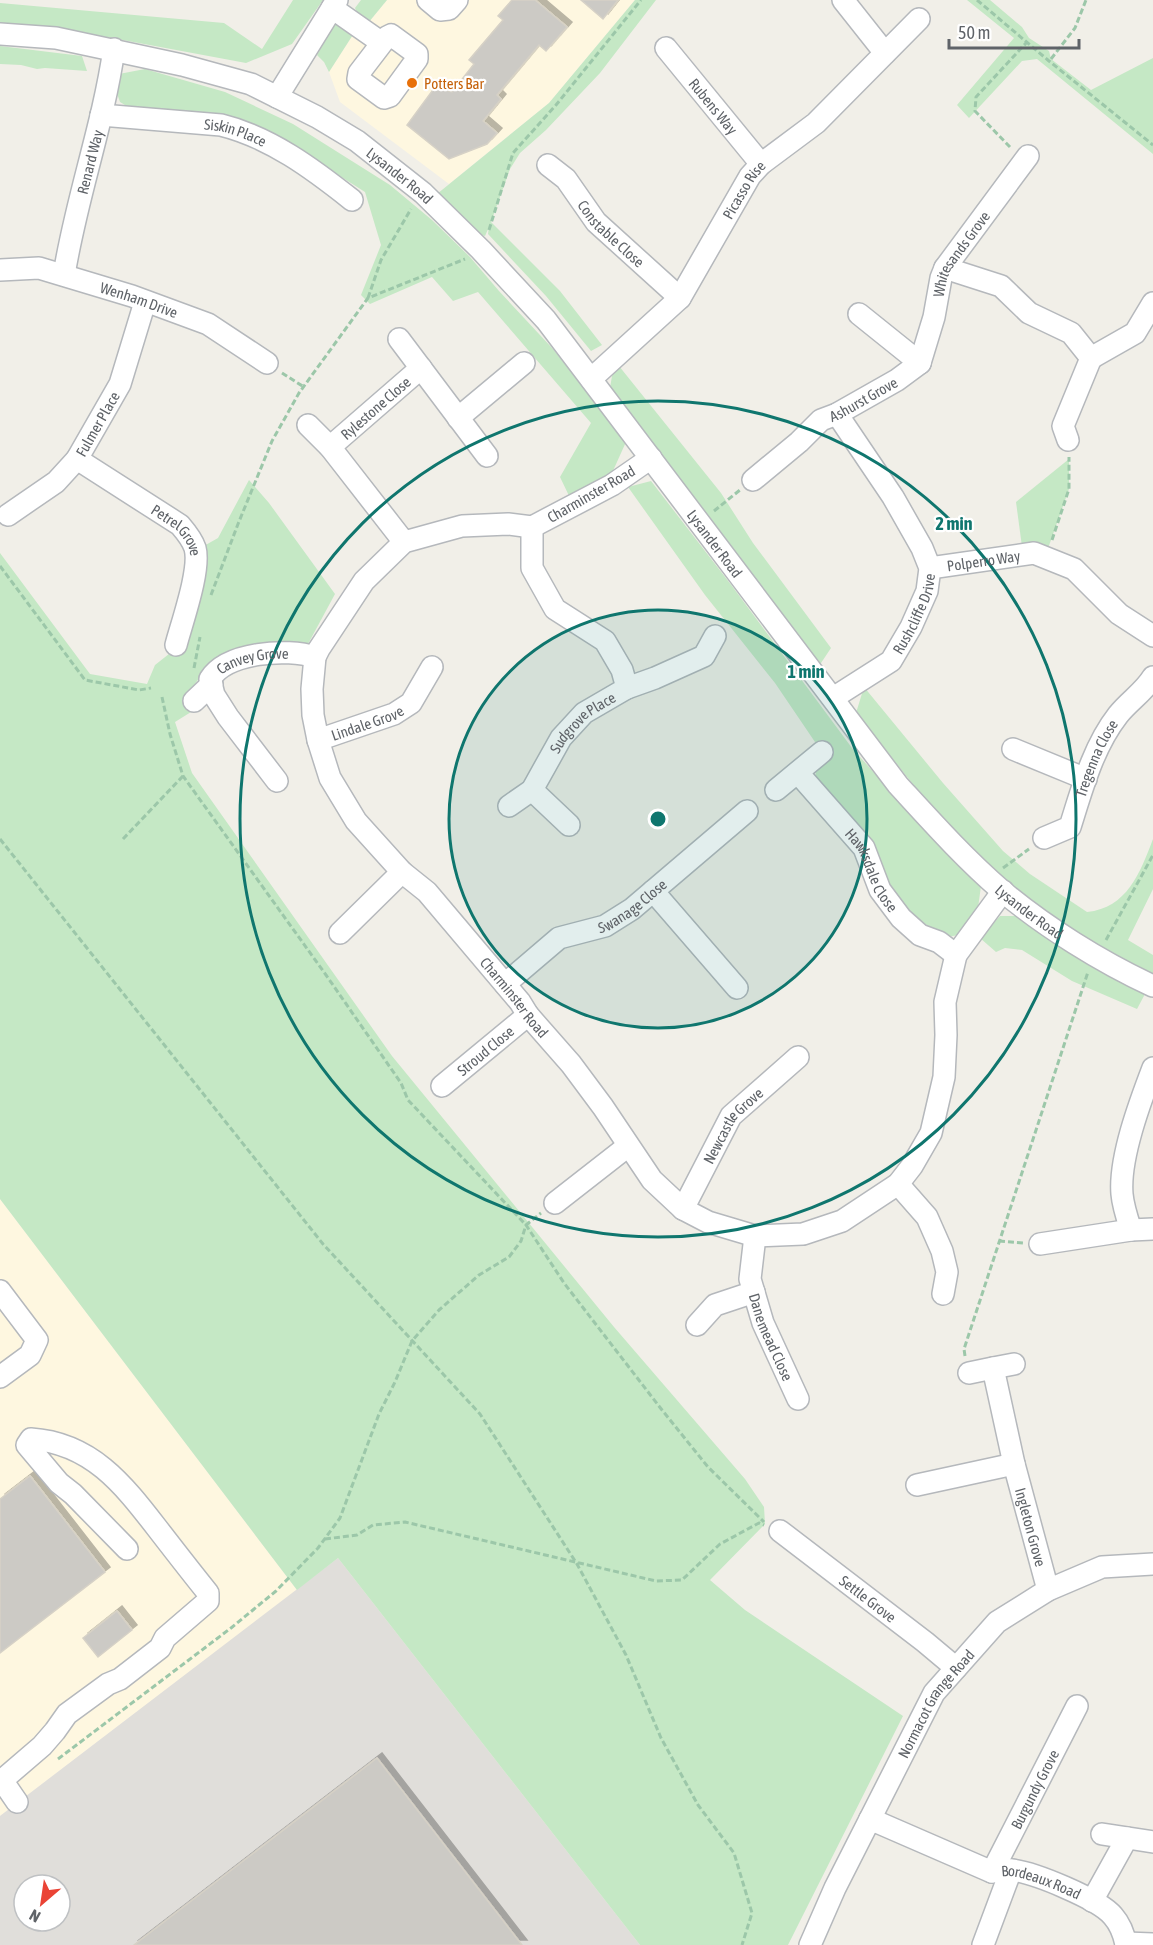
<svg xmlns="http://www.w3.org/2000/svg" width="1153" height="1945" font-family="'Asap Condensed',sans-serif">
<style>
.commercial{fill:#fef7e0}
.industrial{fill:#e0deda;fill-rule:evenodd}
.green{fill:#c5e8c5}
.building{fill:#cccac5;stroke:#d6d1c6;stroke-width:1.5;filter:url(#shadow)}
.lines{fill:none;stroke-linecap:round;stroke-linejoin:round}
.minor-casing{stroke:#b5b8bc;stroke-width:24}
.path{stroke:#9cc7a9;stroke-width:3;stroke-dasharray:6 3;stroke-linecap:butt}
.minor{stroke:#fff;stroke-width:21}
.ring{fill:none;stroke:#0f766e;stroke-width:3}
.food-dot{fill:#e8710a;stroke:#fff;stroke-width:2}
.labels{text-anchor:middle;dominant-baseline:central;stroke-width:4.5;stroke-linejoin:round;paint-order:stroke}
.food-label{font-size:15px;fill:#c56008;stroke:#fff;text-anchor:start}
.street-label{font-size:15px;fill:#5f6368;stroke:#fff}
.centre{fill:#0f766e;stroke:#fff;stroke-width:3}
.ring-label{font-size:18px;text-anchor:middle;font-weight:bold;fill:#0f766e;stroke:#fff;stroke-width:4.5;stroke-linejoin:round;paint-order:stroke}
</style>
<defs>
<filter id="shadow"><feDropShadow dx="5" dy="-5" stdDeviation="0" flood-color="#0004"/></filter>
</defs>
<rect width="100%" height="100%" fill="#f1efe8"/>
<g class="commercial">
<polygon points="387,0 635,0 549,103 449,184 340,102 329,72 356,30 363,29"/>
<polygon points="0,1199 297,1590 0,1816"/>
</g>
<path class="industrial" d="M 338,1558 L 640,1945 L 0,1945 L 0,1816 ZM 24,1885 L 60,1885 L 60,1921 L 24,1921 Z"/>
<g class="green">
<polygon points="293,0 323,0 292,44 246,63 53,27 0,25 0,3 224,23 262,49"/>
<polygon points="361,0 387,0 364,28 355,8"/>
<polygon points="635,0 656,0 600,73 546,130 520,153 510,169 491,222 560,291 602,345 591,351 546,296 488,234 489,227 485,236 482,235 437,194 549,103"/>
<polygon points="967,0 990,0 1022,27 1029,38 1049,51 1051,59 1091,90 1153,58 1153,154 1037,59 1022,61 969,118 957,105 1014,38"/>
<polygon points="334,24 340,24 356,30 329,72 324,62 317,55"/>
<polygon points="0,46 82,56 87,71 45,68 37,69 21,65 0,64"/>
<polygon points="145,69 225,92 293,124 390,185 432,220 470,257 499,291 553,349 626,442 612,473 571,500 560,477 591,423 478,292 453,301 432,277 370,304 361,295 381,245 365,192 302,152 133,110 120,102 115,88 119,74"/>
<polygon points="619,366 721,493 753,543 831,648 819,666 610,388 612,376"/>
<polygon points="1069,459 1069,489 1045,557 1023,554 1016,502"/>
<polygon points="249,480 269,503 335,594 308,644 249,649 202,674 188,694 199,707 175,722 192,773 392,1056 614,1327 745,1479 764,1507 765,1524 710,1580 745,1610 903,1716 788,1945 640,1945 338,1558 297,1590 0,1199 0,553 90,674 147,684 155,665 174,650 195,551 218,538"/>
<polygon points="651,481 732,586 852,748 912,815 957,864 981,886 978,908 958,935 948,937 916,919 889,893 815,777 820,754 815,742 775,683 705,595 628,487"/>
<path d="M 864,687 L 943,783 L 1003,851 L 1030,874 L 1087,912 C 1127,908 1140,873 1153,839 L 1153,889 L 1128,940 L 1153,955 L 1153,976 L 1075,933 L 1030,900 L 984,862 L 939,817 L 856,713 Z"/>
<polygon points="1000,916 1017,916 1050,939 1145,994 1137,1009 1072,981 1022,950 1005,948 996,952 980,938"/>
</g>
<g class="building">
<polygon points="512,0 535,0 567,27 546,51 539,45 497,95 501,99 483,121 497,133 487,144 449,159 407,125 435,87 452,92 474,64 469,60 503,20 498,16"/>
<polygon points="581,0 618,0 603,19"/>
<polygon points="30,1476 105,1572 0,1653 0,1499"/>
<polygon points="117,1611 132,1630 98,1657 83,1638"/>
<polygon points="377,1758 522,1945 134,1945"/>
</g>
<g class="lines">
<g class="minor-casing">
<g id="minor">
<polyline points="428,0 440,10 449,9 457,0"/>
<polyline points="843,0 885,53"/>
<polyline points="332,8 382,43 359,73 358,79 384,98 390,96 417,59 417,54 391,35 387,37 382,43"/>
<path id="s1" d="M 0,34 L 56,38 L 182,65 L 251,84 L 317,117 L 357,141 L 423,193 L 481,250 L 546,320 L 898,785 C 931,821 964,858 1001,890 C 1045,927 1101,962 1153,986"/>
<path id="s2" d="M 666,48 L 761,164"/>
<polyline points="277,97 337,0"/>
<path id="s3" d="M 101,115 L 221,125 C 270,137 313,169 352,200"/>
<path id="s4" d="M 548,165 L 566,179 L 596,222 L 680,298"/>
<polyline points="945,268 1001,286 1029,313 1071,333 1091,358 1135,333 1153,303"/>
<path id="s5" d="M 0,270 L 39,268 L 132,296 L 208,324 L 267,363"/>
<path id="s6" d="M 64,275 C 76,199 103,126 114,49"/>
<polyline points="859,314 920,363"/>
<polyline points="399,339 487,456"/>
<path id="s7" d="M 920,363 L 934,317 L 941,278 L 945,268 L 1028,156"/>
<path id="s8" d="M 591,379 L 680,298 L 750,176 L 761,164 L 816,123 L 919,19"/>
<polyline points="458,418 524,363"/>
<polyline points="308,425 330,447 404,542"/>
<polyline points="1068,440 1063,426 1091,358"/>
<path id="s9" d="M 330,447 L 421,368"/>
<path id="s10" d="M 651,458 L 612,485 L 532,527 L 508,524 L 462,526 L 404,542 L 364,581 L 319,649 L 315,657 L 312,689 L 313,715 L 318,740 L 330,778 L 356,821 L 402,872 L 427,892 L 520,1002 L 528,1015 L 571,1064 L 603,1107 L 652,1180 L 683,1209 L 708,1222 L 755,1236 L 803,1234 L 842,1221 L 898,1184 L 912,1166 L 931,1133 L 944,1077 L 946,1035 L 945,1002 L 956,955 L 1003,891"/>
<path id="s11" d="M 77,459 L 180,525 C 186,532 192,539 195,548 C 201,569 182,622 176,645"/>
<path id="s12" d="M 753,480 L 799,442 L 821,420 L 837,414 L 897,380 L 920,363"/>
<path id="s13" d="M 8,515 L 56,482 L 77,459 L 120,384 L 145,302"/>
<path id="s14" d="M 930,568 L 1034,553 L 1074,569 L 1119,614 L 1153,636"/>
<polyline points="627,688 655,678 704,656 715,636"/>
<path id="s15" d="M 833,698 L 891,661 L 911,627 L 927,591 L 930,568 L 922,548 L 893,497 L 837,414"/>
<polyline points="194,701 212,684"/>
<path id="s16" d="M 318,740 L 394,714 L 411,703 L 432,667"/>
<polyline points="1013,749 1086,779"/>
<path id="s17" d="M 798,773 L 864,848 L 880,890 L 901,918 L 920,935 L 939,942 L 956,955"/>
<path id="s18" d="M 277,781 L 228,717 L 214,695 L 210,679 C 227,652 287,648 315,657"/>
<polyline points="532,790 569,825"/>
<polyline points="776,790 822,752"/>
<path id="s19" d="M 509,806 L 532,790 L 561,738 L 584,713 L 627,688 L 622,670 L 605,641 L 555,609 L 532,568 L 532,527"/>
<path id="s20" d="M 1044,838 L 1070,827 C 1082,789 1093,747 1118,715 C 1129,701 1144,692 1153,677"/>
<polyline points="653,891 737,988"/>
<polyline points="340,933 402,872"/>
<path id="s21" d="M 505,984 L 559,938 L 605,926 L 632,909 L 747,811"/>
<path id="s22" d="M 442,1086 L 528,1015"/>
<polyline points="898,1184 927,1217 942,1251 947,1272 943,1294"/>
<polyline points="555,1203 628,1146"/>
<path id="s23" d="M 683,1209 L 731,1116 L 798,1057"/>
<path d="M 1131,1230 C 1127,1218 1123,1206 1122,1194 C 1119,1158 1140,1102 1153,1068"/>
<path id="s24" d="M 755,1236 L 750,1279 L 763,1323 L 798,1399"/>
<polyline points="1040,1244 1131,1230 1153,1229"/>
<polyline points="0,1291 37,1340 30,1355 0,1377"/>
<polyline points="697,1325 715,1305 754,1292"/>
<polyline points="993,1368 1014,1364"/>
<path id="s25" d="M 969,1373 L 993,1368 L 1014,1464 L 1048,1590"/>
<polyline points="917,1485 1014,1464"/>
<path id="s26" d="M 780,1531 L 925,1642 L 956,1668"/>
<path d="M 0,1782 L 42,1746 L 55,1731 L 67,1714 L 108,1684 L 120,1679 L 160,1648 L 165,1638 L 208,1601 L 208,1593 C 191,1572 174,1550 157,1528 C 123,1484 91,1443 31,1439 L 27,1445 L 59,1483 L 73,1494 L 127,1549"/>
<polyline points="0,1782 6,1786 17,1802"/>
<path id="s27" d="M 870,1819 L 992,1872 C 998,1871 1005,1870 1011,1870 C 1033,1872 1099,1899 1113,1916 C 1120,1924 1124,1934 1126,1945"/>
<polyline points="1102,1834 1153,1842"/>
<path id="s28" d="M 992,1872 L 1077,1706"/>
<polyline points="1092,1901 1127,1838"/>
<polyline points="1126,1943 1153,1944"/>
<path id="s29" d="M 810,1945 L 835,1888 L 934,1693 L 997,1622 L 1048,1590 L 1102,1567 L 1153,1564"/>
<polyline points="983,1945 1011,1870"/>
</g>
</g>
<g class="path">
<polyline points="977,0 1049,61 1153,145"/>
<polyline points="1051,59 1075,28 1086,0"/>
<polyline points="1010,147 975,111 976,97 1027,42"/>
<polyline points="489,230 513,153 556,105 641,0"/>
<polyline points="368,298 381,260 411,209"/>
<polyline points="282,373 304,387"/>
<polyline points="714,511 740,490"/>
<polyline points="1052,540 1069,489 1069,457"/>
<polyline points="0,566 85,680 139,690 151,688"/>
<polyline points="211,595 238,524 272,441 299,393 368,298 465,259"/>
<polyline points="194,668 200,637"/>
<polyline points="162,697 170,734 183,776 326,975 401,1083 408,1100 526,1225 564,1283 662,1410 708,1467 764,1522"/>
<polyline points="0,839 323,1244 480,1414 577,1564 626,1655 661,1738 698,1805 734,1853 752,1913 742,1945"/>
<polyline points="123,839 183,776"/>
<polyline points="1003,868 1029,849"/>
<polyline points="1106,940 1153,855"/>
<polyline points="999,1241 1024,1243"/>
<polyline points="965,1356 964,1349 1088,972"/>
<polyline points="325,1539 357,1535 373,1525 405,1522 656,1581 682,1580 720,1544 759,1523 764,1525"/>
<polyline points="58,1759 231,1628 276,1591 318,1548 340,1518 379,1414 395,1382 412,1341 439,1310 479,1275 509,1257 521,1241 526,1225 541,1213"/>
</g>
<use href="#minor" class="minor"/>
</g>
<circle cx="658" cy="819" r="209" fill="#0f766e" fill-opacity=".12"/>
<g class="ring">
<circle cx="658" cy="819" r="209"/>
<circle cx="658" cy="819" r="418"/>
</g>
<circle class="food-dot" cx="412" cy="83" r="6"/>
<g class="labels">
<g class="food-label">
<text x="424" y="83">Potters Bar</text>
</g>
<g class="street-label">
<text stroke="none"><textPath href="#s2" startOffset="75">Rubens Way</textPath></text>
<text stroke="none"><textPath href="#s3" startOffset="136">Siskin Place</textPath></text>
<text stroke="none"><textPath href="#s6" startOffset="116">Renard Way</textPath></text>
<text stroke="none"><textPath href="#s1" startOffset="432">Lysander Road</textPath></text>
<text stroke="none"><textPath href="#s8" startOffset="246">Picasso Rise</textPath></text>
<text stroke="none"><textPath href="#s4" startOffset="94">Constable Close</textPath></text>
<text stroke="none"><textPath href="#s7" startOffset="118">Whitesands Grove</textPath></text>
<text stroke="none"><textPath href="#s5" startOffset="144">Wenham Drive</textPath></text>
<text stroke="none"><textPath href="#s12" startOffset="138">Ashurst Grove</textPath></text>
<text stroke="none"><textPath href="#s9" startOffset="60">Rylestone Close</textPath></text>
<text stroke="none"><textPath href="#s13" startOffset="130">Fulmer Place</textPath></text>
<text transform="translate(591 494) rotate(-30)">Charminster Road</text>
<text stroke="none"><textPath href="#s11" startOffset="124">Petrel Grove</textPath></text>
<text stroke="none"><textPath href="#s1" startOffset="918">Lysander Road</textPath></text>
<text stroke="none"><textPath href="#s14" startOffset="54">Polperro Way</textPath></text>
<text stroke="none"><textPath href="#s15" startOffset="122">Rushcliffe Drive</textPath></text>
<text stroke="none"><textPath href="#s18" startOffset="172">Canvey Grove</textPath></text>
<text stroke="none"><textPath href="#s16" startOffset="52">Lindale Grove</textPath></text>
<text stroke="none"><textPath href="#s19" startOffset="114">Sudgrove Place</textPath></text>
<text stroke="none"><textPath href="#s20" startOffset="102">Tregenna Close</textPath></text>
<text stroke="none"><textPath href="#s17" startOffset="123">Hawksdale Close</textPath></text>
<text stroke="none"><textPath href="#s21" startOffset="152">Swanage Close</textPath></text>
<text stroke="none"><textPath href="#s1" startOffset="1404">Lysander Road</textPath></text>
<text stroke="none"><textPath href="#s10" startOffset="826">Charminster Road</textPath></text>
<text stroke="none"><textPath href="#s22" startOffset="56">Stroud Close</textPath></text>
<text stroke="none"><textPath href="#s23" startOffset="98">Newcastle Grove</textPath></text>
<text stroke="none"><textPath href="#s24" startOffset="105">Danemead Close</textPath></text>
<text stroke="none"><textPath href="#s25" startOffset="188">Ingleton Grove</textPath></text>
<text stroke="none"><textPath href="#s26" startOffset="111">Settle Grove</textPath></text>
<text stroke="none"><textPath href="#s29" startOffset="273">Normacot Grange Road</textPath></text>
<text stroke="none"><textPath href="#s28" startOffset="93">Burgundy Grove</textPath></text>
<text stroke="none"><textPath href="#s27" startOffset="184">Bordeaux Road</textPath></text>
</g>
</g>
<circle cx="658" cy="819" r="9" class="centre"/>
<g class="ring-label">
<text x="954" y="530">2 min</text>
<text x="806" y="678">1 min</text>
</g>
<g transform="translate(42 1903) rotate(209)"><circle r="28" fill="#ffffff" stroke="#bfc1c3" stroke-width="1.5"/>
<path d="M0-4.5L10 22L0 15L-10 22Z" fill="#ea4335"/>
<text y="-9" font-size="16" font-weight="bold" text-anchor="middle" fill="#5f6368">N</text>
</g>
<path d="M949 39v9h130v-9" fill="none" stroke="#5f6368" stroke-width="3"/>
<text x="958" y="39" font-size="18" fill="#5f6368" stroke="#ffffff" stroke-width="4.5" paint-order="stroke">50 m</text>
</svg>
